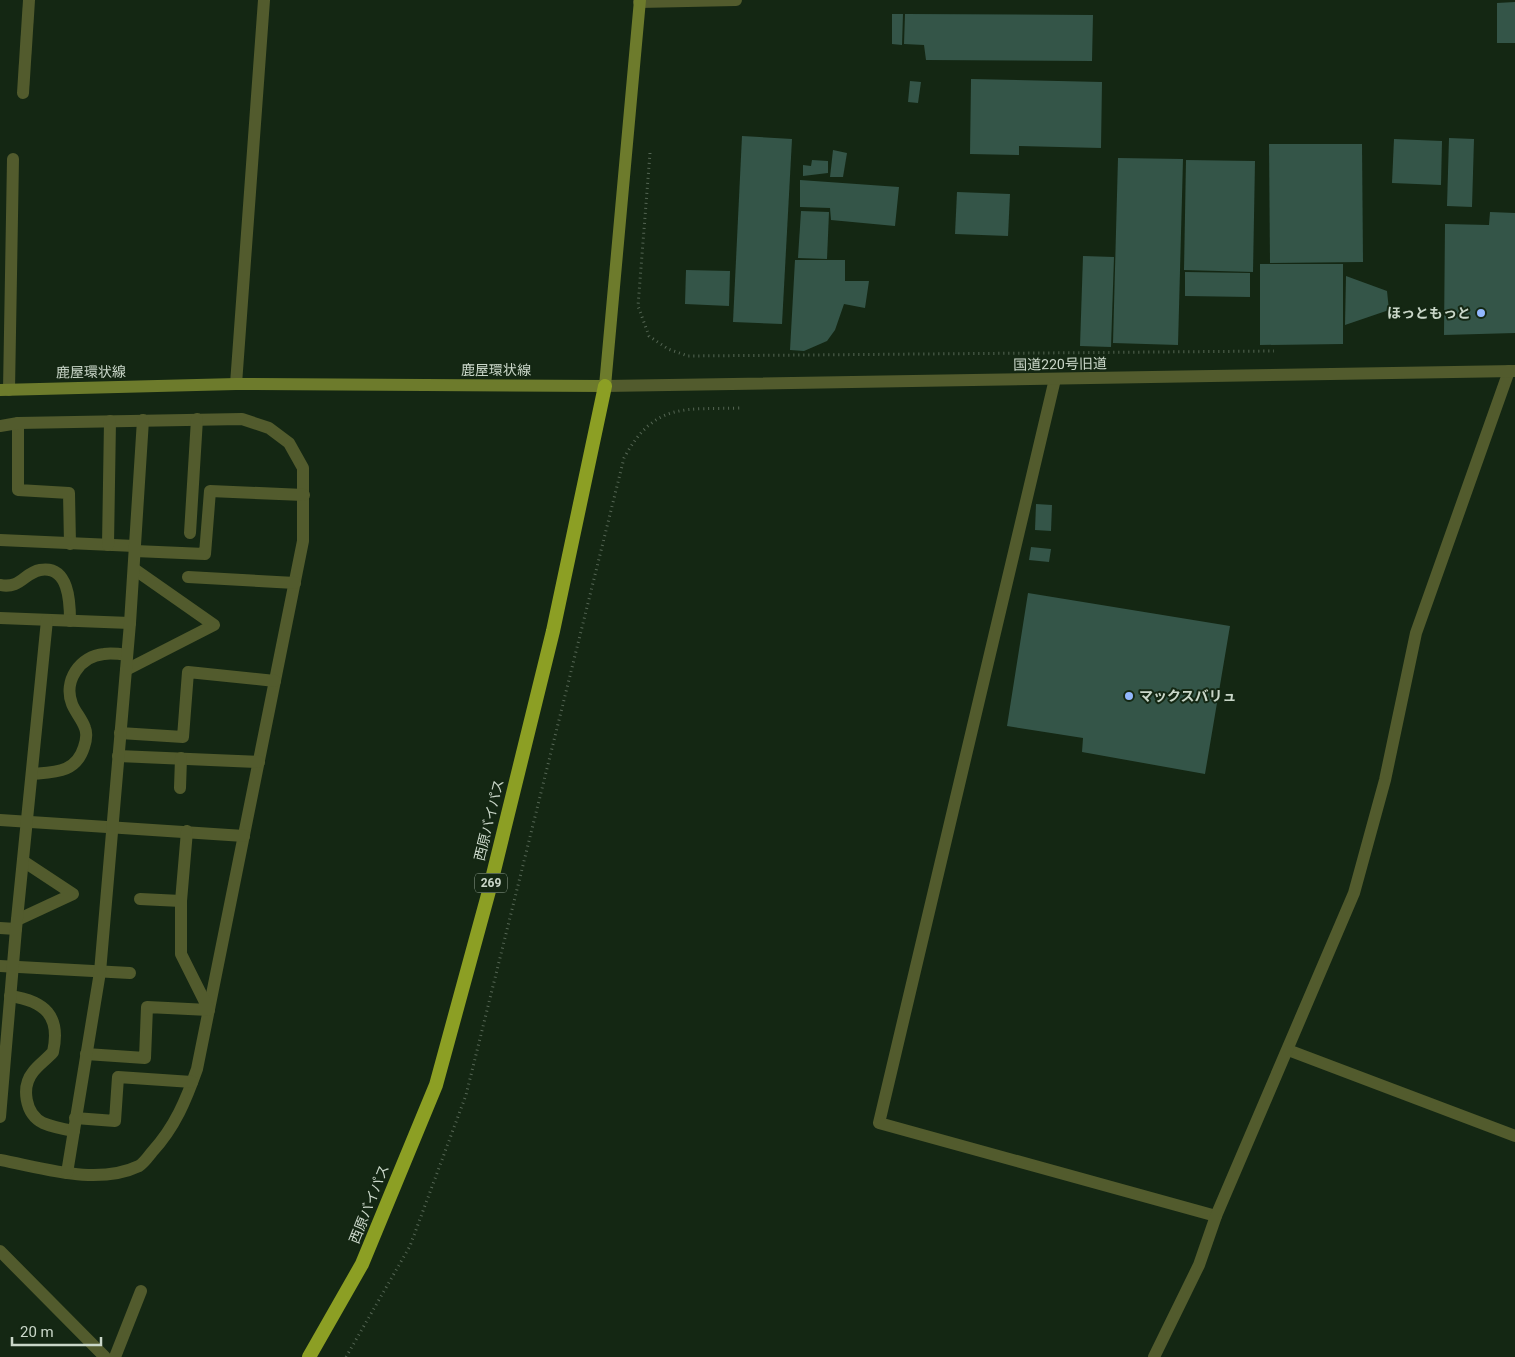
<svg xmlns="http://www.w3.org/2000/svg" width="1515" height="1357" font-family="Roboto,'Noto Sans JP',sans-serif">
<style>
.building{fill:#345548}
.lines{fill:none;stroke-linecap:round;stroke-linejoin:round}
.path{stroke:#556654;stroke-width:3;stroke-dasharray:1 4;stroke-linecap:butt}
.service{stroke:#525b2d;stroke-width:12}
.minor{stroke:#525b2d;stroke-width:12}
.tertiary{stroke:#525b2d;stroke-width:12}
.secondary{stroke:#6d7b2c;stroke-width:12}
.trunk{stroke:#8c9f24;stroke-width:14}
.poi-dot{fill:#92b7fd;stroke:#142713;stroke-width:2}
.labels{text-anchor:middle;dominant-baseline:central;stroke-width:4;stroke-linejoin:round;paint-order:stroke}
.shield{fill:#142713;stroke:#93a292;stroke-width:1}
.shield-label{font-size:12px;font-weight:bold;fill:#cad7c9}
.poi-label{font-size:14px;font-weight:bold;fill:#cad7c9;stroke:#142713;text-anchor:end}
.street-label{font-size:14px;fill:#cad7c9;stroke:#142713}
</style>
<rect width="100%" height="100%" fill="#142713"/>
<g class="building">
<polygon points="1515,2 1515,43 1497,43 1497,3"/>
<polygon points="892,14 903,14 902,45 892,44"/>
<polygon points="905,14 1093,15 1092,61 926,60 924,45 904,44"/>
<polygon points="971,79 1102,82 1101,148 1019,146 1019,155 970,154"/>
<polygon points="910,81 921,82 918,103 908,102"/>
<polygon points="742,136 792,139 782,324 733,322"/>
<polygon points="1449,138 1474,139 1472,207 1447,206"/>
<polygon points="1394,139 1442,141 1441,185 1392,183"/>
<polygon points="1269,144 1362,144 1363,262 1270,263"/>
<polygon points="833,150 847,153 843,177 830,177"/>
<polygon points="1118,158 1183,159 1178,345 1113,343"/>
<polygon points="812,160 828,161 828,173 803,176 803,165 811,166"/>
<polygon points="1186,160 1255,161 1253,272 1184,270"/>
<polygon points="800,180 899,187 895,226 831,220 830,208 800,207"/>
<polygon points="957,192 1010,194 1008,236 955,234"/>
<polygon points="801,211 829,212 827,259 798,258"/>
<polygon points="1490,212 1515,213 1515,333 1444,335 1445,224 1489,225"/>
<polygon points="1083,256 1114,257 1111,347 1080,346"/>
<polygon points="795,260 845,260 845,281 869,281 865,308 844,304 835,330 827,341 804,351 790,350"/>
<polygon points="1260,264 1343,264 1343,344 1260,345"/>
<polygon points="686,270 730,271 729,306 685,304"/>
<polygon points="1185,272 1250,273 1250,297 1185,296"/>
<polygon points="1346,276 1387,291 1389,310 1345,325"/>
<polygon points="1036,504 1052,505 1051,531 1035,530"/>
<polygon points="1031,547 1051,549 1049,562 1029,560"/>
<polygon points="1028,593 1230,626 1205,774 1082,752 1083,738 1007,726"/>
</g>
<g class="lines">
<g class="path">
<polyline points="650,153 638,306 649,336 668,349 688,356 1274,351"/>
<path d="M 346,1357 L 410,1246 L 466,1095 L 624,458 C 655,401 685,410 742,408"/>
</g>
<g class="service">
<polyline points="18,423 18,490 69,493 70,544"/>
<path d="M 0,426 L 18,423 L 242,419 L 269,428 L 289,443 L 303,468 L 303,541 L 197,1069 C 186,1100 175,1127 152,1152 C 148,1157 144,1163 139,1166 C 97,1186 43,1168 0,1160"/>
<polyline points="190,533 197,419"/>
<polyline points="0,540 135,546"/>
<polyline points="108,545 110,421"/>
<polyline points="135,551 205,554 210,491 304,495"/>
<polyline points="188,577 295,583"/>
<path d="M 0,585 C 21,589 24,573 40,570 C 69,565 70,602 70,621"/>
<polyline points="0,618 130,623"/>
<polyline points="126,670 214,625 134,569"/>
<polyline points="120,733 183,737 188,672 275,681"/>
<polyline points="118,756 259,762"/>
<path d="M 32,774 C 55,772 76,773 84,747 C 86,741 87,733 85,728 C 82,719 75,712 72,704 C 63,681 80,656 104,654 C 111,653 120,654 127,655"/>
<polyline points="180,788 181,758"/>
<polyline points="0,820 244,836"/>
<polyline points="140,899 181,901"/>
<polyline points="17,920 73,894 23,861"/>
<polyline points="0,928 16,929"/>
<polyline points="0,966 130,973"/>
<path d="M 10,996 C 45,1001 61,1016 53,1052 C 47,1059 38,1065 33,1072 C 21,1087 25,1114 43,1123 C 52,1127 63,1129 74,1131"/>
<polyline points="86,1054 145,1058 147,1007 209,1010 181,954 181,901 187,831"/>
<polyline points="0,1117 16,929 47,620"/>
<polyline points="75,1118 115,1121 118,1077 192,1082"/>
<polyline points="67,1173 100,972 130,623 143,420"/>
</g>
<g class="minor">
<polyline points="639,2 736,0"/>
<polyline points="23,93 29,0"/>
<polyline points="1055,379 879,1123 1216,1216"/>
<polyline points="236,384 264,0"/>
<polyline points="9,390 13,159"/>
<polyline points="1288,1050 1515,1136"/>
<polyline points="0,1251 105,1357"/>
<polyline points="115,1357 141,1291"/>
<polyline points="1154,1357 1199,1265 1216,1216 1354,893 1385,780 1416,633 1509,371"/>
</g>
<polyline class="tertiary" points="605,386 1515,371"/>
<polyline class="secondary" points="0,390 236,384 605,386 640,0"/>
<polyline class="trunk" points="309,1357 362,1264 436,1085 489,891 553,631 605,386"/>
</g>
<g class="poi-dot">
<circle cx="1481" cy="313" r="5"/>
<circle cx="1129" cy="696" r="5"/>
</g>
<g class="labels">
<rect class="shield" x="475" y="873.5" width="32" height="19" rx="4"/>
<g class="shield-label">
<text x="491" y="883">269</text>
</g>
<g class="poi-label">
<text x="1471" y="313">ほっともっと</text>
<text x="1139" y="696" text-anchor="start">マックスバリュ</text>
</g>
<g class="street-label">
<text transform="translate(1060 364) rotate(-1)">国道220号旧道</text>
<text x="496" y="370">鹿屋環状線</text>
<text transform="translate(91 372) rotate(-1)">鹿屋環状線</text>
<text transform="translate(489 820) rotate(-76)">西原バイパス</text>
<text transform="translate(369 1204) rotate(-68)">西原バイパス</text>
</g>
</g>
<path d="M12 1337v8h89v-8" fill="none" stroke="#cad7c9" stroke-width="2.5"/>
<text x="20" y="1337" font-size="15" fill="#cad7c9" stroke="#142713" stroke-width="4" paint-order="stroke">20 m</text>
</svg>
